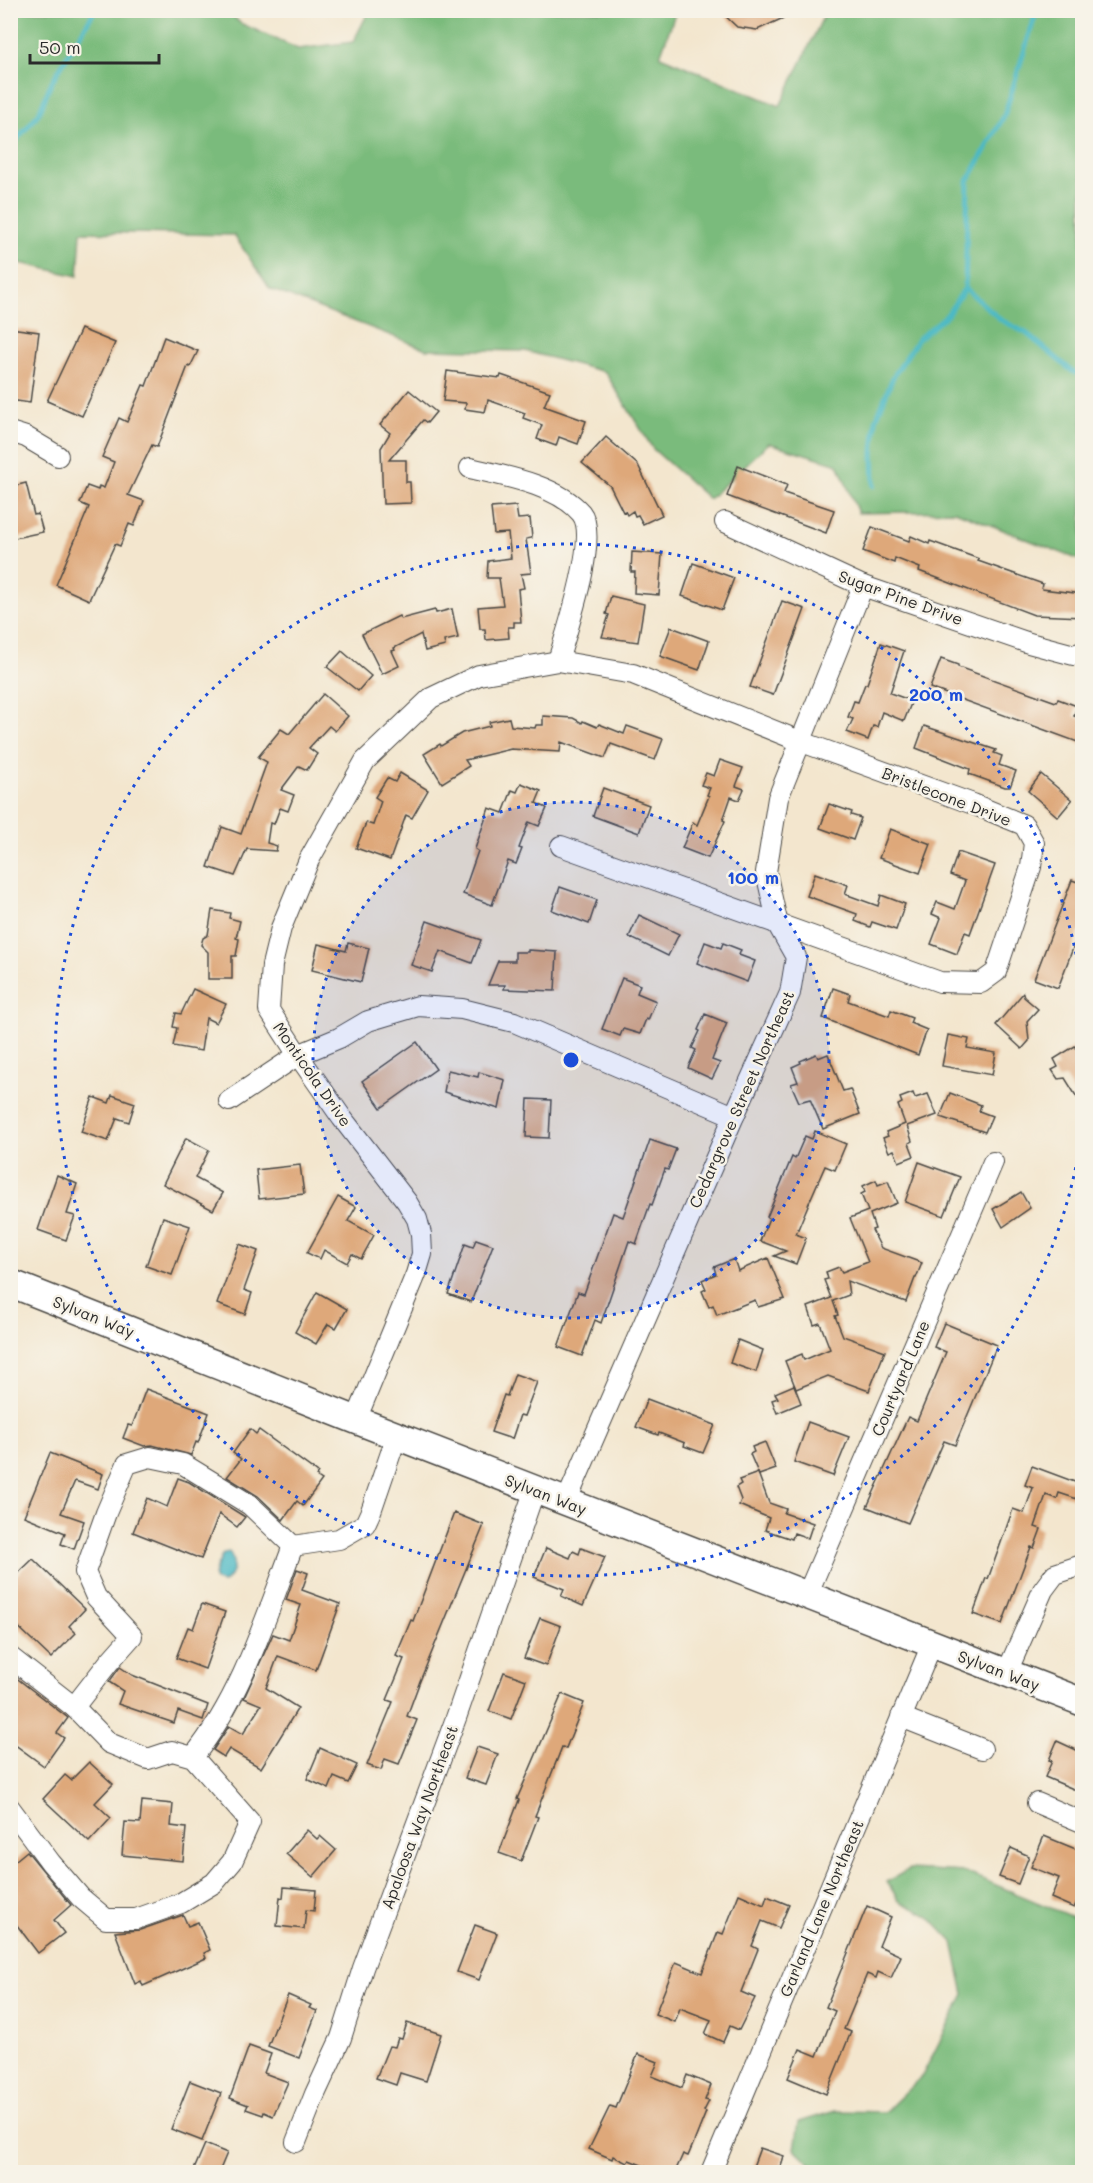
<svg xmlns="http://www.w3.org/2000/svg" width="1093" height="2183" font-family="Mali,sans-serif">
<style>
.forest{fill:#7abb7c;stroke:#527354;stroke-width:1.5}
.water{fill:#4bb9c5;stroke:#3b7278;stroke-width:1.5}
.lines{fill:none;stroke-linecap:round;stroke-linejoin:round}
.stream{stroke:#4bb9c5;stroke-width:5}
.building{fill:#dea87a}
.street-casing{stroke:#494743;stroke-width:22}
.secondary-casing{stroke:#494743;stroke-width:30}
.street{stroke:#fff;stroke-width:20}
.secondary{stroke:#fff;stroke-width:27}
.ring{fill:none;stroke:#1d4ed8;stroke-width:3;stroke-dasharray:3 6}
.labels{text-anchor:middle;dominant-baseline:central;stroke-width:5;stroke-linejoin:round;paint-order:stroke}
.street-label{font-size:16px;fill:#2b2b2b;stroke:#f7f3e8}
.centre{fill:#1d4ed8;stroke:#f7f3e8;stroke-width:3}
.ring-label{font-size:18px;text-anchor:middle;font-weight:bold;fill:#1d4ed8;stroke:#f7f3e8;stroke-width:5;stroke-linejoin:round;paint-order:stroke}
</style>
<rect width="100%" height="100%" fill="#f7f3e8"/>
<filter id="ink" filterUnits="userSpaceOnUse"><feTurbulence type="fractalNoise" baseFrequency=".0167" numOctaves="2"/><feDisplacementMap in="SourceGraphic" scale="12" xChannelSelector="R" yChannelSelector="G"/><feConvolveMatrix kernelMatrix="1 2 1 2 8 2 1 2 1" color-interpolation-filters="sRGB"/></filter>
<filter id="wash" filterUnits="userSpaceOnUse"><feTurbulence type="fractalNoise" baseFrequency=".008" numOctaves="4" result="noise"/><feDisplacementMap in="SourceGraphic" scale="24" xChannelSelector="R" yChannelSelector="G"/><feGaussianBlur stdDeviation="1.35" result="paint"/><feColorMatrix in="noise" values="0 0 0 0 0 0 0 0 0 0 0 0 0 0 0 0 0 1.4 0 .05"/><feComposite in="paint" operator="in"/></filter>
<g filter="url(#wash)">
<rect width="100%" height="100%" fill="#f3e6ce"/>
<g class="forest">
<polygon points="10,11 228,11 240,23 298,49 353,42 369,11 676,11 660,56 780,106 826,11 1082,11 1082,561 955,511 858,513 838,464 769,443 709,499 653,449 605,372 525,351 426,349 270,289 234,235 81,232 78,276 11,261"/>
<polygon points="909,1869 965,1872 1082,1921 1082,2172 819,2172 795,2149 799,2122 835,2111 885,2112 922,2076 964,1994 953,1942 928,1916 899,1901 887,1882"/>
</g>
<path class="water" d="M 228,1552 L 230,1553 C 236,1564 233,1575 224,1583 L 218,1582 L 214,1579 C 213,1571 220,1562 222,1555 Z"/>
<g class="lines">
<g class="stream">
<polyline points="10,148 39,113 51,83 95,10"/>
<polyline points="965,288 1001,320 1026,333 1072,371 1082,376"/>
<polyline points="874,486 873,453 876,420 893,377 918,339 947,315 965,288 968,181 1004,116 1037,10"/>
</g>
</g>
<g id="blocks">
<g class="building">
<polygon points="719,10 801,10 757,30 737,27"/>
<polygon points="10,328 39,332 30,403 10,400"/>
<polygon points="81,329 115,343 82,416 47,401"/>
<polygon points="164,337 198,351 190,367 188,366 157,447 152,445 128,495 144,501 134,526 129,524 120,546 115,544 89,600 56,585 89,507 80,503 87,486 98,490 99,486 104,488 114,462 102,457 119,418 127,422 143,385 146,386"/>
<polygon points="447,371 500,378 501,375 550,392 544,406 586,421 578,444 559,437 556,446 537,439 542,425 523,418 525,413 488,400 485,412 465,409 466,403 443,401"/>
<polygon points="409,390 436,412 427,423 423,420 389,460 406,460 406,482 410,482 411,503 383,504 381,448 390,433 380,425"/>
<polygon points="606,437 638,465 662,515 643,524 638,515 635,516 633,511 627,515 625,511 623,512 610,486 582,463"/>
<polygon points="738,466 787,485 784,493 834,510 826,533 727,496"/>
<polygon points="26,483 34,515 38,514 43,532 10,539 10,487"/>
<polygon points="516,506 518,519 530,518 532,538 526,539 531,573 521,574 524,588 518,589 521,622 514,622 514,627 508,627 509,638 486,640 485,629 480,629 478,607 503,605 499,578 487,578 488,561 511,558 508,533 494,534 491,508"/>
<polygon points="872,527 909,541 911,536 929,544 930,541 979,559 978,561 1043,584 1042,589 1083,594 1083,617 1034,615 919,571 920,568 895,558 894,563 863,551"/>
<polygon points="632,552 662,554 659,595 634,593 635,572 631,572"/>
<polygon points="693,563 734,578 722,610 682,596"/>
<polygon points="611,596 644,604 638,642 602,637 609,615 606,614"/>
<polygon points="782,601 805,609 773,695 750,687"/>
<polygon points="452,609 458,638 444,641 445,646 425,651 421,634 394,648 395,650 392,651 399,666 382,674 362,634 399,616 401,619 435,610 436,613"/>
<polygon points="671,627 709,641 699,670 660,656"/>
<polygon points="881,643 904,651 890,693 912,701 904,721 882,712 877,727 873,726 868,740 847,732 853,719 848,717 854,701 858,702 865,684 867,684"/>
<polygon points="342,651 371,676 358,691 327,667"/>
<polygon points="941,659 958,665 958,667 1056,702 1058,699 1077,706 1074,716 1083,719 1083,744 930,688"/>
<polygon points="323,694 348,716 335,731 329,726 309,748 317,754 307,770 299,766 281,790 294,795 288,811 280,808 274,824 270,823 267,843 277,846 276,851 247,849 235,876 208,867 222,827 241,834 267,762 258,757 281,729 289,734"/>
<polygon points="543,716 573,718 582,723 583,721 597,727 599,724 624,734 627,726 663,739 655,760 611,744 605,758 561,742 560,752 511,749 465,760 469,766 442,783 424,754 440,744 441,746 462,733 490,726 489,722 509,718 511,726 535,728 536,725 543,725"/>
<polygon points="924,726 996,750 994,753 1002,756 999,765 1016,771 1010,787 1005,787 969,774 970,769 916,748"/>
<polygon points="720,760 743,768 736,786 744,789 739,800 731,797 723,820 725,821 708,858 682,848 693,822 697,825 709,796 707,795 710,788 701,785 706,773 714,776"/>
<polygon points="400,773 428,790 412,818 406,815 390,860 356,848 366,823 373,825 381,801 375,797 387,778 395,782"/>
<polygon points="1041,774 1072,800 1058,817 1028,791"/>
<polygon points="521,783 541,791 536,803 547,808 539,826 529,822 519,848 522,849 516,864 508,861 492,905 463,894 478,851 475,849 489,808 503,813 512,790 517,792"/>
<polygon points="603,788 649,805 639,833 593,816"/>
<polygon points="829,804 852,812 851,815 861,818 853,840 820,828"/>
<polygon points="890,829 931,844 920,873 879,858"/>
<polygon points="958,852 995,865 970,934 965,932 957,954 931,944 941,918 932,914 937,902 955,909 965,881 950,875"/>
<polygon points="815,873 848,885 845,894 878,906 881,895 905,904 896,930 872,922 870,927 855,921 857,914 807,896"/>
<polygon points="1072,880 1083,884 1083,934 1079,932 1058,988 1034,979"/>
<polygon points="560,887 597,900 589,924 552,910"/>
<polygon points="212,910 230,913 229,918 240,921 236,938 239,939 236,956 232,956 232,979 208,979 208,952 201,945 203,938 208,935"/>
<polygon points="639,915 679,934 668,956 629,937"/>
<polygon points="427,921 481,940 472,963 440,951 432,972 411,965"/>
<polygon points="705,942 721,948 723,943 741,950 739,955 755,961 747,982 697,963"/>
<polygon points="348,943 369,948 361,982 312,970 318,944 346,951"/>
<polygon points="528,950 557,952 555,991 504,989 505,985 488,985 498,961 515,961 515,952 528,952"/>
<polygon points="622,978 640,985 637,993 656,1001 648,1020 646,1019 640,1034 623,1029 620,1036 602,1029"/>
<polygon points="833,988 850,994 848,1001 889,1016 891,1010 912,1018 910,1023 927,1030 918,1055 823,1018"/>
<polygon points="193,989 226,1004 216,1023 206,1018 201,1051 173,1046 177,1028 173,1027 176,1013 181,1014"/>
<polygon points="1023,993 1024,997 1038,1009 1027,1021 1029,1041 1022,1049 996,1025"/>
<polygon points="705,1014 727,1023 714,1055 712,1060 720,1063 712,1079 688,1068 696,1050 692,1048 700,1031 698,1030"/>
<polygon points="948,1035 969,1039 967,1048 996,1053 992,1075 942,1066"/>
<polygon points="417,1042 436,1069 381,1108 362,1081"/>
<polygon points="1075,1046 1083,1059 1083,1107 1065,1078 1058,1079 1052,1070 1058,1067 1054,1059"/>
<polygon points="816,1054 818,1058 828,1054 843,1091 850,1089 860,1114 823,1129 810,1099 799,1102 791,1084 798,1082 792,1067 801,1063 800,1061"/>
<polygon points="448,1070 478,1077 479,1072 505,1080 499,1109 444,1092"/>
<polygon points="913,1093 915,1098 928,1094 937,1115 907,1126 912,1141 909,1143 914,1156 899,1162 894,1150 889,1152 883,1138 888,1136 886,1132 905,1124 898,1105 902,1103 900,1098"/>
<polygon points="950,1093 981,1105 979,1111 992,1116 985,1132 940,1117"/>
<polygon points="112,1095 135,1103 129,1122 117,1118 108,1141 81,1132 93,1097 109,1103"/>
<polygon points="528,1099 551,1100 549,1138 526,1137"/>
<polygon points="815,1131 846,1144 835,1170 825,1166 811,1198 796,1234 806,1238 796,1264 774,1256 786,1251 760,1241 769,1218 767,1217 792,1157 795,1159 805,1136 812,1139"/>
<polygon points="186,1138 209,1150 195,1178 223,1193 213,1210 163,1184"/>
<polygon points="650,1140 676,1149 668,1170 665,1169 652,1205 650,1204 636,1244 629,1241 601,1323 595,1320 582,1356 558,1347 578,1292 584,1294 613,1213 623,1217"/>
<polygon points="919,1162 960,1177 944,1216 905,1202"/>
<polygon points="300,1165 304,1194 259,1199 256,1170"/>
<polygon points="57,1175 77,1184 67,1214 75,1216 66,1240 38,1230"/>
<polygon points="876,1180 878,1185 888,1181 897,1203 870,1214 875,1229 872,1230 881,1248 922,1263 916,1278 915,1278 906,1302 847,1281 849,1295 833,1301 838,1315 835,1316 843,1336 885,1351 869,1391 828,1376 796,1389 785,1361 802,1354 804,1360 830,1349 820,1323 814,1325 808,1307 831,1298 824,1280 828,1279 826,1272 839,1267 842,1272 868,1262 850,1218 868,1211 861,1194 865,1192 863,1186"/>
<polygon points="1021,1192 1030,1208 1003,1227 993,1209"/>
<polygon points="338,1197 356,1207 348,1221 374,1235 361,1259 352,1254 347,1263 324,1250 320,1259 307,1253"/>
<polygon points="163,1217 190,1226 172,1275 146,1266"/>
<polygon points="476,1239 493,1245 471,1302 448,1294 465,1244 473,1247"/>
<polygon points="239,1244 258,1251 244,1290 252,1293 245,1314 217,1304"/>
<polygon points="768,1258 785,1299 758,1307 755,1300 717,1315 713,1305 709,1307 702,1291 706,1289 702,1280 716,1274 714,1267 734,1259 738,1271"/>
<polygon points="317,1292 347,1309 336,1328 328,1324 316,1344 295,1332"/>
<polygon points="944,1323 997,1345 955,1445 944,1441 908,1523 867,1507 908,1417 917,1421 946,1352 934,1347"/>
<polygon points="738,1340 763,1350 756,1372 730,1363"/>
<polygon points="515,1374 537,1382 524,1416 520,1415 512,1439 491,1432 504,1395 507,1396"/>
<polygon points="794,1385 801,1403 777,1413 772,1400 778,1398 775,1393"/>
<polygon points="146,1389 209,1413 198,1443 196,1442 191,1455 152,1445 144,1446 123,1438 128,1425 132,1426"/>
<polygon points="647,1399 715,1425 703,1453 684,1446 685,1443 659,1433 658,1435 636,1427"/>
<polygon points="808,1422 849,1437 833,1476 794,1462"/>
<polygon points="250,1429 256,1434 259,1430 318,1473 316,1476 322,1480 303,1506 297,1501 283,1520 258,1496 227,1477 241,1459 233,1453"/>
<polygon points="765,1442 776,1469 759,1475 750,1454 754,1452 752,1447"/>
<polygon points="50,1453 103,1474 98,1489 75,1481 61,1513 84,1521 74,1549 61,1544 65,1533 24,1516"/>
<polygon points="1032,1466 1083,1485 1083,1501 1059,1493 1057,1499 1046,1495 1035,1527 1041,1529 1034,1548 1031,1547 1002,1624 973,1614 986,1578 988,1579 1013,1509 1024,1513 1033,1488 1025,1485"/>
<polygon points="758,1473 769,1503 786,1509 784,1513 813,1523 808,1538 794,1533 792,1539 765,1530 769,1518 739,1505 741,1500 736,1487 741,1484 739,1480"/>
<polygon points="178,1478 189,1482 245,1517 237,1527 219,1514 201,1559 133,1532 147,1498 167,1507"/>
<polygon points="454,1513 484,1525 420,1681 407,1716 417,1720 399,1764 385,1759 381,1770 367,1765 393,1702 387,1700 404,1659 396,1656 411,1620 413,1621"/>
<polygon points="546,1548 570,1558 573,1551 579,1554 581,1548 605,1557 583,1606 561,1596 564,1589 534,1577"/>
<polygon points="33,1559 85,1609 69,1626 76,1633 51,1658 10,1619 10,1581"/>
<polygon points="297,1569 308,1573 302,1590 340,1604 316,1670 278,1656 266,1688 298,1708 261,1768 229,1749 224,1757 213,1750 229,1726 243,1734 261,1705 244,1698 273,1634 289,1640 301,1605 286,1600"/>
<polygon points="202,1604 225,1612 205,1669 176,1658 188,1627 193,1629"/>
<polygon points="540,1618 561,1626 546,1666 524,1658"/>
<polygon points="120,1667 132,1675 208,1705 203,1720 178,1711 174,1723 118,1704 123,1691 109,1682"/>
<polygon points="504,1672 526,1680 511,1719 489,1711"/>
<polygon points="10,1673 68,1718 57,1733 64,1738 44,1766 10,1741"/>
<polygon points="562,1694 584,1703 566,1748 562,1747 535,1816 538,1817 521,1861 499,1853 519,1800 517,1799"/>
<polygon points="1057,1741 1083,1753 1083,1793 1045,1777 1052,1761 1049,1760"/>
<polygon points="477,1747 498,1754 486,1785 465,1778"/>
<polygon points="320,1748 357,1765 348,1783 334,1777 329,1789 307,1779"/>
<polygon points="89,1762 113,1784 95,1803 111,1818 89,1842 43,1799 65,1775 71,1780"/>
<polygon points="142,1801 173,1804 171,1826 186,1828 183,1861 122,1855 125,1822 140,1823"/>
<polygon points="307,1830 317,1839 320,1836 336,1850 313,1877 286,1854"/>
<polygon points="1044,1836 1083,1852 1083,1888 1074,1908 1051,1898 1059,1878 1031,1867"/>
<polygon points="1011,1848 1029,1856 1018,1884 999,1877"/>
<polygon points="27,1851 71,1905 54,1920 64,1933 38,1953 10,1916 10,1865"/>
<polygon points="284,1887 316,1890 314,1911 306,1910 304,1929 277,1926 280,1897 283,1898"/>
<polygon points="739,1894 764,1905 767,1896 789,1905 779,1928 762,1921 752,1946 758,1949 741,1992 755,1998 739,2030 730,2026 723,2042 705,2034 711,2020 680,2008 675,2022 655,2014 676,1962 702,1973 718,1932 723,1934"/>
<polygon points="867,1906 891,1917 879,1946 901,1956 891,1978 878,1972 876,1978 867,1974 844,2029 851,2032 826,2094 788,2078 800,2049 817,2056 835,2011 826,2007"/>
<polygon points="183,1915 188,1926 198,1922 210,1950 204,1953 206,1958 143,1986 141,1981 135,1984 115,1932 140,1930"/>
<polygon points="475,1925 497,1933 479,1980 457,1972"/>
<polygon points="288,1995 311,2005 309,2008 317,2011 299,2058 268,2046"/>
<polygon points="407,2023 441,2034 426,2081 400,2073 396,2085 376,2078 389,2046 395,2047 398,2038 402,2039"/>
<polygon points="249,2046 271,2054 264,2073 288,2082 273,2116 264,2112 263,2115 246,2109 248,2105 230,2098"/>
<polygon points="638,2054 658,2062 652,2076 682,2088 687,2075 711,2085 705,2100 709,2101 704,2111 706,2112 694,2142 688,2156 683,2154 675,2172 659,2172 629,2160 627,2163 613,2156 612,2159 589,2149 610,2106 616,2108"/>
<polygon points="190,2081 221,2093 202,2141 171,2129"/>
<polygon points="205,2144 227,2153 219,2172 193,2172"/>
<polygon points="760,2148 784,2156 779,2172 751,2172"/>
</g>
</g>
</g>
<g filter="url(#ink)">
<use href="#blocks" fill-opacity="0" stroke="#494743" stroke-width="1.5"/>
<g class="lines">
<g class="street-casing">
<g id="street">
<polyline points="10,432 26,437 58,456"/>
<path d="M 470,468 C 505,476 557,485 581,513 C 600,536 566,633 558,661"/>
<polyline points="725,522 863,586 1029,643 1074,655 1082,652"/>
<polyline points="229,1101 298,1055 339,1038 368,1021 418,1006 462,1009 514,1022 734,1116"/>
<polyline points="356,1420 416,1274 422,1254 421,1234 417,1219 407,1202 342,1118 298,1055 269,1010 272,965 281,928 309,860 365,761 431,698 479,675 558,661 633,674 802,742 973,804 1024,825 1034,843 1031,867 996,972 981,983 940,982 561,846"/>
<polyline points="566,1502 734,1116 790,993 796,957 778,925 766,872 778,798 863,586"/>
<polyline points="807,1595 993,1162"/>
<polyline points="10,1657 74,1707 109,1743 148,1759 172,1751 193,1757 250,1822 232,1862 214,1883 181,1903 136,1919 106,1919 81,1898 51,1863 10,1808"/>
<polyline points="1007,1672 1043,1590 1055,1574 1082,1565"/>
<polyline points="74,1707 109,1662 132,1636 96,1597 85,1572 106,1513 127,1464 150,1457 183,1464 250,1505 293,1546 339,1539 365,1524 371,1511 397,1435"/>
<polyline points="901,1717 982,1749"/>
<path d="M 193,1757 C 242,1696 265,1619 293,1546"/>
<polyline points="1037,1803 1082,1822"/>
<polyline points="296,2142 315,2094 341,2038 363,1968 456,1718 535,1489"/>
<polyline points="711,2172 932,1644"/>
</g>
</g>
<g class="secondary-casing">
<polyline id="secondary" points="10,1283 356,1420 1082,1702"/>
</g>
<use href="#street" class="street"/>
<use href="#secondary" class="secondary"/>
</g>
</g>
<circle cx="571" cy="1060" r="258" fill="#1d4ed8" fill-opacity=".12"/>
<g class="ring">
<circle cx="571" cy="1060" r="258"/>
<path d="M1082 1132A516 516 0 1 1 1082 988"/>
</g>
<g class="labels">
<g class="street-label">
<text transform="translate(901 597) rotate(20)">Sugar Pine Drive</text>
<text transform="translate(947 796) rotate(21)">Bristlecone Drive</text>
<text transform="translate(313 1074) rotate(55)">Monticola Drive</text>
<text transform="translate(741 1099) rotate(-66)">Cedargrove Street Northeast</text>
<text transform="translate(94 1316) rotate(22)">Sylvan Way</text>
<text transform="translate(900 1378) rotate(-67)">Courtyard Lane</text>
<text transform="translate(546 1494) rotate(21)">Sylvan Way</text>
<text transform="translate(999 1670) rotate(21)">Sylvan Way</text>
<text transform="translate(419 1817) rotate(-70)">Apaloosa Way Northeast</text>
<text transform="translate(821 1908) rotate(-67)">Garland Lane Northeast</text>
</g>
</g>
<circle cx="571" cy="1060" r="9" class="centre"/>
<g class="ring-label">
<text x="936" y="701">200 m</text>
<text x="753" y="884">100 m</text>
</g>
<rect width="1093" height="2183" fill="none" stroke="#f7f3e8" stroke-width="36"/>
<path d="M30 54v9h129v-9" fill="none" stroke="#2b2b2b" stroke-width="3"/>
<text x="39" y="54" font-size="18" fill="#2b2b2b" stroke="#f7f3e8" stroke-width="4.5" paint-order="stroke">50 m</text>
</svg>
